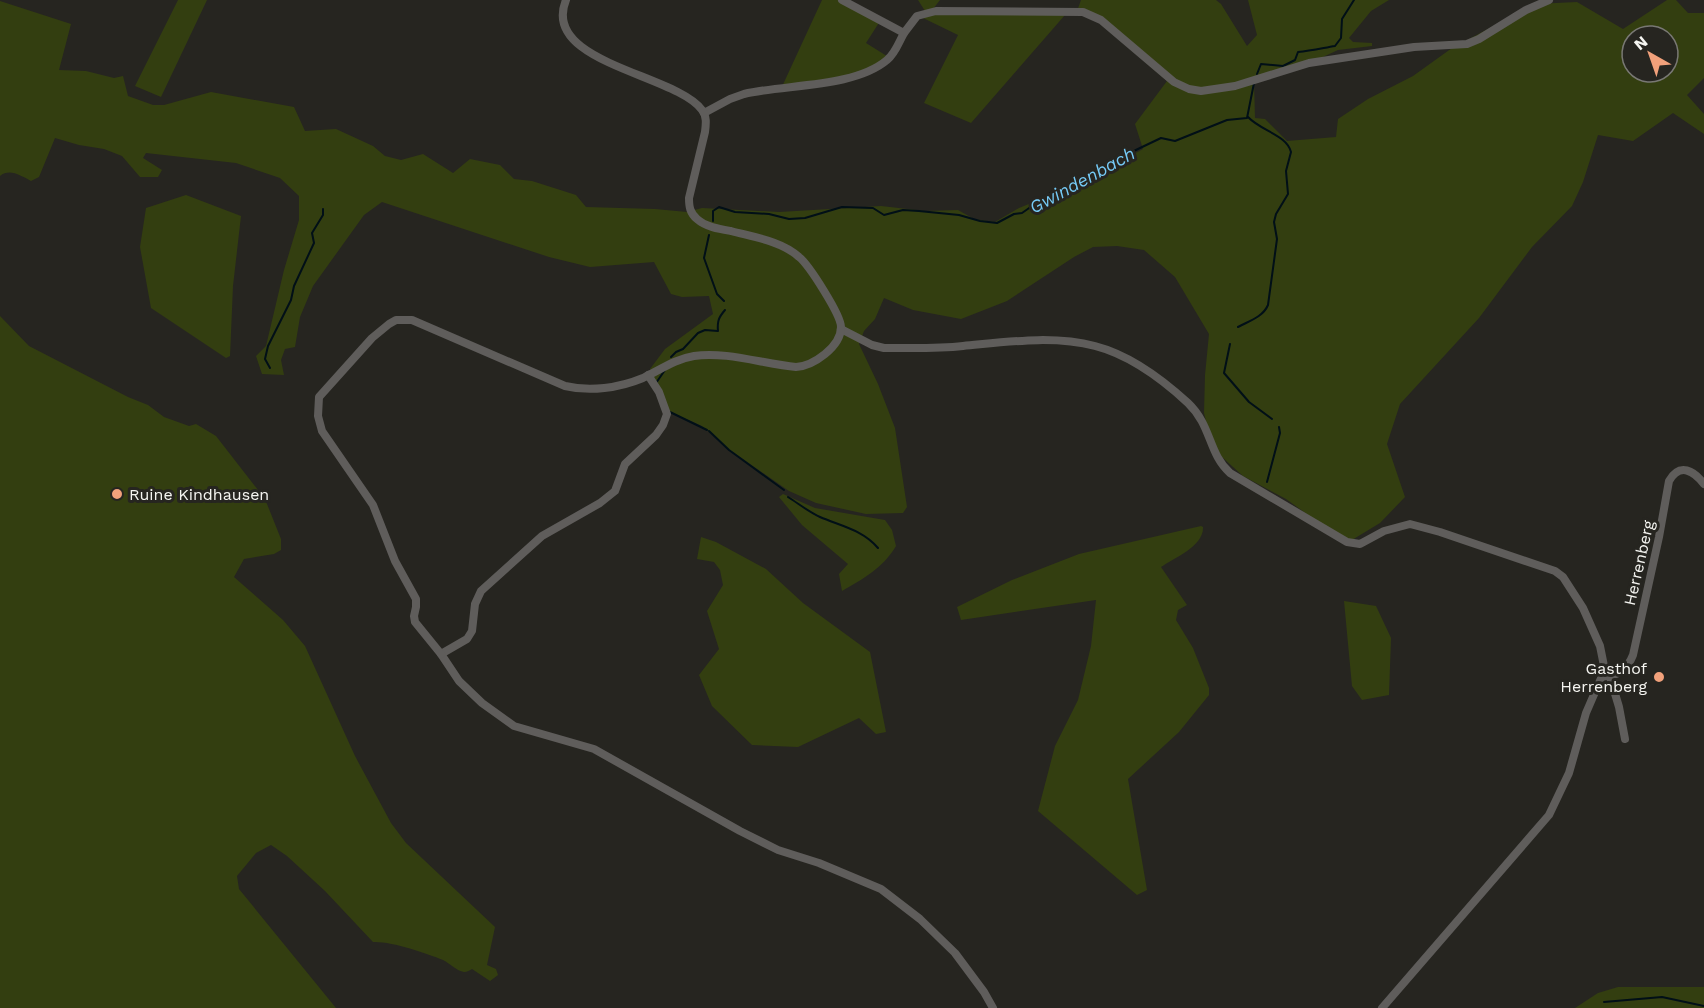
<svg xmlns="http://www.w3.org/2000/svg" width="1704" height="1008" font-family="'Work Sans',sans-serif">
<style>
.green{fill:#333e10;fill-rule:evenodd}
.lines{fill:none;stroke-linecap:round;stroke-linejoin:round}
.stream{stroke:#010f17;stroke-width:2}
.minor{stroke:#5f5d5b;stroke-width:8}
.poi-dot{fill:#f1a17b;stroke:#262520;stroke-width:2}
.labels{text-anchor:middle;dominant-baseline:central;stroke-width:6;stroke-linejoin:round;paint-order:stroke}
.poi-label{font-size:16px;fill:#f5f5f1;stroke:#262520;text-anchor:start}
.street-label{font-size:16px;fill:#f5f5f1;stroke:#262520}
.water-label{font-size:18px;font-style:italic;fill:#76cbf7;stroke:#262520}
</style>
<rect width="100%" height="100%" fill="#262520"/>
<g class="green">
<polygon points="178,0 207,0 161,97 135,86"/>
<polygon points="822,0 848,0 882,18 866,43 890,58 866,73 780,91"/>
<polygon points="918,0 940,0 933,9 1065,15 971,123 924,103 958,35 921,17 925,11"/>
<path d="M 1081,0 L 1216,0 L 1221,4 L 1247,46 L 1257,35 L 1248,0 L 1389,0 L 1371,11 L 1349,38 L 1353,42 L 1372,43 L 1372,46 L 1338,50 L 1312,62 L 1254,82 L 1255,118 L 1265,119 L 1287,141 L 1336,137 L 1338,119 L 1368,99 L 1413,76 L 1452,48 L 1535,4 L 1577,2 L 1623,29 L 1667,0 L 1676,0 L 1688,13 L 1704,13 L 1704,78 L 1687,95 L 1704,114 L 1704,134 L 1673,113 L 1633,141 L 1598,135 L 1583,182 L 1572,206 L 1532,247 L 1479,318 L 1400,404 L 1387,444 L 1405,497 L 1380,523 L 1347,543 L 1286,499 L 1243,476 L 1222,457 L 1211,442 L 1204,413 L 1205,375 L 1209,334 L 1175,277 L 1144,250 L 1117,246 L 1093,247 L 1074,257 L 1007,301 L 961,319 L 913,310 L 884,298 L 875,319 L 864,331 L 859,344 L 878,384 L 895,428 L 907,507 L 903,513 L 866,514 L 816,503 L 789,491 L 727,448 L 702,426 L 670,412 L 650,369 L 665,349 L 713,314 L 709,296 L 682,297 L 671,294 L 654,262 L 590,267 L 549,257 L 382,202 L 364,215 L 313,286 L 300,317 L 295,347 L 285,349 L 281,360 L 284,375 L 262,374 L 256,356 L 266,346 L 284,270 L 299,220 L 299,196 L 280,178 L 236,163 L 146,153 L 143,158 L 162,170 L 158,177 L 140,177 L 122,156 L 104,149 L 79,145 L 55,138 L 39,177 L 31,181 C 21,176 10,168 0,176 L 0,1 L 71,24 L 59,70 L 86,71 L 114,78 L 123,76 L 128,96 L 153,105 L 164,105 L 211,92 L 294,107 L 305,131 L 336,129 L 373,146 L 385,156 L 401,160 L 423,154 L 453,173 L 470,159 L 500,165 L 514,179 L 532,181 L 576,195 L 586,207 L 655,209 L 687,212 L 702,208 L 779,212 L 881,206 L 925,211 L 958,210 L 974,219 L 995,222 L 1019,208 L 1083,182 L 1143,149 L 1135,124 L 1167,81 L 1100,23 L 1089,16 L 1076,14 ZM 1632,36 L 1668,36 L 1668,72 L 1632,72 Z"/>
<polygon points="186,195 241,216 233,286 230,356 226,358 151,308 140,247 146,208"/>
<path d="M 0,316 L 29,346 L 128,397 L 148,405 L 164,417 L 189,426 L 196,424 L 216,436 L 265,499 L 281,539 L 281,550 L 274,554 L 244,559 L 234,577 L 283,620 L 305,646 L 355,756 L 391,823 L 406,843 L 495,927 L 487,965 L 496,969 L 498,975 L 490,981 L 472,969 C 470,970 467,972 464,972 C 457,971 449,963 443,960 C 426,953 391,941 373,942 L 325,891 L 287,856 L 271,845 L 256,853 L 237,876 L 239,889 L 336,1008 L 0,1008 Z"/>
<path d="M 783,494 L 815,508 L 885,520 L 892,530 L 896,546 C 883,568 863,579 842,591 L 839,574 L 848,564 L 802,525 L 779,497 Z"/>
<path d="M 1201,526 L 1203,527 C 1204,546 1174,558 1161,567 L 1187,605 L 1178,610 L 1176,620 L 1193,648 L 1209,688 L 1209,695 L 1179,732 L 1128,779 L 1147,890 L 1137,895 L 1038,811 L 1055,746 L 1078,700 L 1091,646 L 1096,600 L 961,620 L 957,607 L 1012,580 L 1079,554 Z"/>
<polygon points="701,537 716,542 766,569 803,603 870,652 886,732 876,734 859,718 798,747 752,745 712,706 699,675 719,649 707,611 723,585 720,570 714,562 697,559"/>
<polygon points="1344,601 1376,606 1391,638 1389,695 1362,700 1352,686"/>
<polygon points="1618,987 1704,987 1704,1008 1575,1008 1598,993"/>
</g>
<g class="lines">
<g class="stream">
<path d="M 1257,74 L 1261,64 L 1283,66 L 1295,60 L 1298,52 C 1311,51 1323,48 1335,46 L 1341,38 L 1342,19 L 1354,0"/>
<polyline points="713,221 713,211 719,207 735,212 769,214 789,219 805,218 842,207 873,208 884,215 903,210 919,211 959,215 980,221 997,223 1014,214 1022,213 1052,192 1063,187 1074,188 1083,178 1106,168 1117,159 1161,138 1175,141 1227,120 1247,118 1254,83"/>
<polyline points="709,235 704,258 717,294 724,301"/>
<path d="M 1238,327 C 1249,321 1263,317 1268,305 L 1277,239 L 1274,222 L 1276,214 L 1288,194 L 1286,171 L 1291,152 C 1287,135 1261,131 1248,117"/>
<polyline points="1230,344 1224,373 1249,402 1272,419"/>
<path d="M 671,357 L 676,352 L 683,349 L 698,333 L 705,330 L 718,331 C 717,321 719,317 725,310"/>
<polyline points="270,368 265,359 268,346 291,300 294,286 314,243 312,233 323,215 323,209"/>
<polyline points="656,383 665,370"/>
<polyline points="670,412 707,430"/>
<polyline points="709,431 729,450 784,490"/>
<polyline points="1267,482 1280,433 1279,427"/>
<path d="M 788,497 C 799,504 809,512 820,517 C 841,526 863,530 878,548"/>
<polyline points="1604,1002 1662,997 1704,1006"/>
</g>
<g class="minor">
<polyline points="904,33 917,16 936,11 1083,12 1101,20 1174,82 1189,89 1201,91 1235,86 1309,63 1414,47 1467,44 1479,39 1526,10 1549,0"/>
<path d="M 704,113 L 730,99 L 744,94 C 785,84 854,88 887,60 C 895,54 899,42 904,33 L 842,0"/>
<path d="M 841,329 L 872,345 L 884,348 C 910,348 937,349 963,346 C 1006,342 1053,335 1095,346 C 1130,355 1162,379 1188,403 C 1212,426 1208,453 1230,473 L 1347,542 L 1360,544 L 1384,531 L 1410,524 L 1440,532 L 1555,571 L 1563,577 L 1583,608 L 1600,646 L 1604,666 L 1602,676 L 1586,713 L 1569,773 L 1549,815 L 1382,1008"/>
<polyline points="648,375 659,392 667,414 663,425 656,435 625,464 615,491 600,503 542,536 481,591 475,604 472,631 467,639 441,654 459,681 482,703 514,726 594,749 740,831 778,850 819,863 881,889 920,919 955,953 984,992 993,1008"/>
<path d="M 441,654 L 415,622 L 414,616 L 416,607 L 416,599 L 395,561 L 373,505 L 322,431 L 318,416 L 319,397 L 372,338 L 389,324 L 396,320 L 412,320 L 565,386 C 590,392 619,388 643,378 C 660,370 675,359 694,356 C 725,351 764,364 796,367 C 813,366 841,347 841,327 C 841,315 809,265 799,257 C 782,241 753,237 731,231 C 719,229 706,227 697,219 C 690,213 689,207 689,198 L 705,132 C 706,124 707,116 702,110 C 676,74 540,63 566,0"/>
<path d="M 1602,676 C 1617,678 1628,668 1633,655 L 1659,537 L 1669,481 C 1680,462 1694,471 1704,484"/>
<polyline points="1610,677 1619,707 1625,739"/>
</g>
</g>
<g class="poi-dot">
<circle cx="117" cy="494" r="6"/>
<circle cx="1659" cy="677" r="6"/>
</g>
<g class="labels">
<g class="poi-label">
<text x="129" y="494">Ruine Kindhausen</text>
<text x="1647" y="668" text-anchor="end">Gasthof<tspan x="1647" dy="18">Herrenberg</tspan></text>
</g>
<g class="street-label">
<text transform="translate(1639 563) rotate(-77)">Herrenberg</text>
</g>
<g class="water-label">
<text transform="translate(1082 180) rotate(-29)">Gwindenbach</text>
</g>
</g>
<g transform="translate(1650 54) rotate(320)"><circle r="28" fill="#262520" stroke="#797874" stroke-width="1.5"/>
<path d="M0-4.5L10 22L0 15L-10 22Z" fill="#f1a17b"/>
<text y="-9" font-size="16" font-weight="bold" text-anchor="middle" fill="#f5f5f1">N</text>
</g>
</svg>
